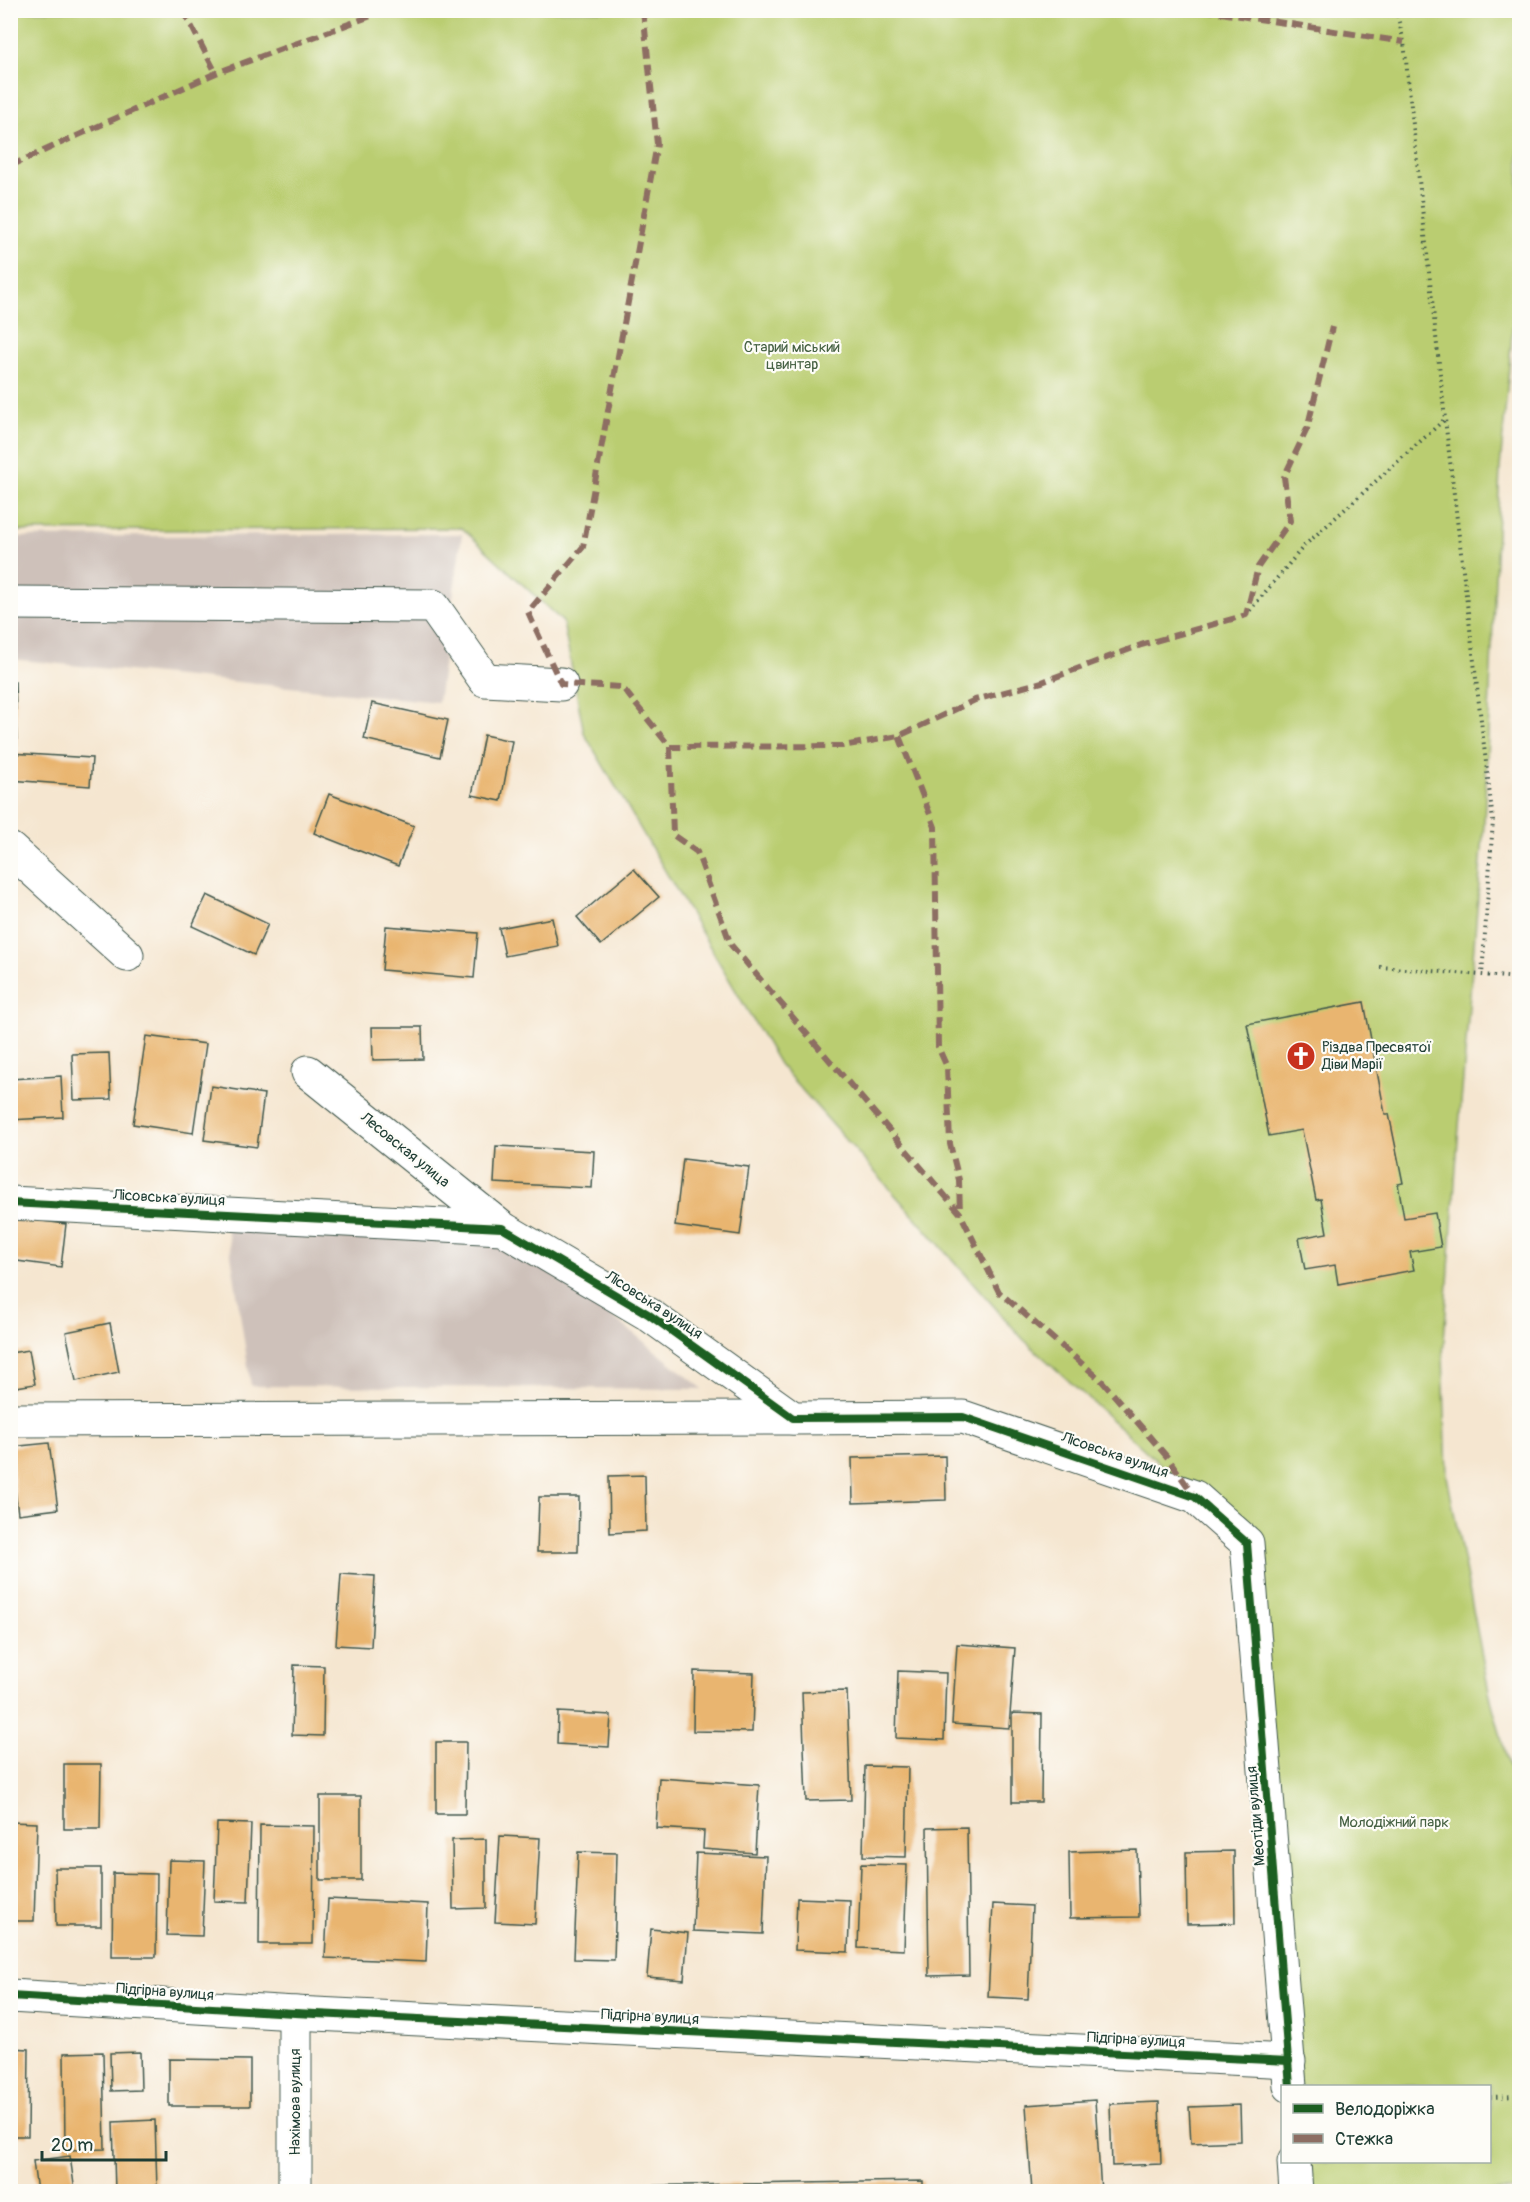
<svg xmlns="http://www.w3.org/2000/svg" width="1530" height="2202" font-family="Pangolin,sans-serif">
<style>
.industrial{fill:#cec1ba}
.green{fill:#bacd71;stroke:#6c8552;stroke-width:1.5}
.building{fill:#e9b56f}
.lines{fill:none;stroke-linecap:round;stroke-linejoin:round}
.minor-casing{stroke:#3f564b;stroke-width:35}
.path{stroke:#3f564b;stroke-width:4;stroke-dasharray:1.5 4.5;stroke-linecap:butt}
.minor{stroke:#fff;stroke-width:33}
.quiet{stroke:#8d6e63;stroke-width:6;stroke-dasharray:12 6;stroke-linecap:butt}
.cycleway-casing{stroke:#fdfcf7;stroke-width:11}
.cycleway{stroke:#1b5e20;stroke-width:8}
.labels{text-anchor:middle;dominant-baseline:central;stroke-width:4.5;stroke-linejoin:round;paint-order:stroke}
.park-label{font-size:15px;fill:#466143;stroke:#fdfcf7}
.poi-label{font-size:15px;fill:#1f3d34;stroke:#fdfcf7;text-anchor:start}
.street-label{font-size:15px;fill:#1f3d34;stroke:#fdfcf7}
</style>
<rect width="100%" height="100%" fill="#fdfcf7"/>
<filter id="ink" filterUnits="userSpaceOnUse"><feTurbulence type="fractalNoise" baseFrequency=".0167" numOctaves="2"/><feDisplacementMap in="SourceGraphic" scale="12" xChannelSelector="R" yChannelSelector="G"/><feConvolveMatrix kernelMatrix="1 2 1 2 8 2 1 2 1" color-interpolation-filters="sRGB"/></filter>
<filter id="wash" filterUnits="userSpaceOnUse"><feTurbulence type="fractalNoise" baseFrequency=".008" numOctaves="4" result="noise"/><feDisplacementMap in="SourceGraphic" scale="24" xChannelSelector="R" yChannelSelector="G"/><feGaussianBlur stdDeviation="1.35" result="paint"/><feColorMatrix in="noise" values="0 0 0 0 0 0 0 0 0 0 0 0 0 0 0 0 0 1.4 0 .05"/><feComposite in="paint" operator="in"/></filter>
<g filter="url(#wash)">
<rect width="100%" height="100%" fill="#f5e6d0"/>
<g class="industrial">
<polygon points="462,534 438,702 11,659 10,537"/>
<polygon points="227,1228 502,1228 703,1389 251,1386"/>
</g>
<polygon class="green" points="10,11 1519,11 1519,255 1500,468 1484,824 1458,1139 1443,1355 1447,1476 1489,1692 1519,1805 1519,2191 1296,2191 1294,2162 1490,2162 1490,2086 1290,2086 1247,1543 1023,1339 779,1064 584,733 563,622 462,528 11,531"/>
<g id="blocks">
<g class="building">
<polygon points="10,682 15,682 17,747 10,748"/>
<polygon points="372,703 448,720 440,757 364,739"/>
<polygon points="484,735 512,741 501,801 472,795"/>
<polygon points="10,753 92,758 90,786 10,780"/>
<polygon points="329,794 414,826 398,866 314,833"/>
<polygon points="634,869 659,897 601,945 577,917"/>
<polygon points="207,895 268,924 254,955 192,926"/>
<polygon points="552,918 558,946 505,956 499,928"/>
<polygon points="386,926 478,933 474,978 382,970"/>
<polygon points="1364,1002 1385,1114 1389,1114 1403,1183 1398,1184 1404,1218 1435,1213 1441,1247 1410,1252 1414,1270 1338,1284 1335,1265 1305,1270 1299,1238 1327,1233 1321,1199 1316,1200 1302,1130 1269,1136 1247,1024"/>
<polygon points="372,1027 422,1027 423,1059 373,1060"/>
<polygon points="146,1036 206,1044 193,1133 133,1124"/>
<polygon points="109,1053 111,1099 74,1100 72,1054"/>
<polygon points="61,1076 63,1117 10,1120 10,1079"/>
<polygon points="211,1086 264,1094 257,1147 204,1140"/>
<polygon points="496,1146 594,1151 592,1188 494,1183"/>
<polygon points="683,1159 749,1167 740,1235 675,1226"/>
<polygon points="10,1217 66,1224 61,1267 10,1260"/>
<polygon points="110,1323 119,1372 76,1381 66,1332"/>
<polygon points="29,1350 35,1384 10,1388 10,1353"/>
<polygon points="49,1443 58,1509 18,1514 10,1447"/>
<polygon points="945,1456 946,1500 853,1503 852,1458"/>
<polygon points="645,1475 646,1531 610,1533 609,1476"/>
<polygon points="539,1497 579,1497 578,1552 537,1552"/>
<polygon points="341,1574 375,1576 371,1647 336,1645"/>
<polygon points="957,1644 1015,1648 1009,1728 952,1724"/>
<polygon points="294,1665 324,1666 323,1736 292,1735"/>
<polygon points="694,1671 754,1673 752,1732 693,1731"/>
<polygon points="898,1671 946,1673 944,1740 896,1738"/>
<polygon points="847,1691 851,1800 806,1801 802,1692"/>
<polygon points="558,1712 611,1715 609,1747 557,1744"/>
<polygon points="1012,1713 1042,1714 1041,1802 1012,1802"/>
<polygon points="436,1742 466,1742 465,1814 436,1814"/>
<polygon points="64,1764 101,1764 100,1829 64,1829"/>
<polygon points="865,1766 908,1767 906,1857 863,1856"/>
<polygon points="659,1778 759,1785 755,1853 703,1849 704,1831 656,1828"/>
<rect x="320" y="1796" width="41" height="84"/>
<polygon points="10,1822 37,1823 34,1921 10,1921"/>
<polygon points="217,1823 251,1824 248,1902 214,1901"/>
<polygon points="260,1825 314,1826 313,1944 259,1944"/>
<polygon points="967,1827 969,1975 929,1976 927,1828"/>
<polygon points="500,1836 540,1838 535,1924 495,1922"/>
<polygon points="486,1839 486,1908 453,1909 452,1840"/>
<polygon points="1137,1850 1139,1917 1070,1918 1069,1852"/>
<polygon points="1234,1851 1235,1923 1187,1924 1186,1852"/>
<polygon points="578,1852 617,1853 614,1960 574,1959"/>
<polygon points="696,1853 766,1856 763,1934 693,1931"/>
<polygon points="169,1860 205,1861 202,1936 167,1935"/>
<polygon points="861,1864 907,1865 904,1950 858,1948"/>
<polygon points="55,1868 101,1868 101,1926 56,1926"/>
<polygon points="113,1873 157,1874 156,1957 112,1957"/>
<polygon points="797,1898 850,1900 848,1952 795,1950"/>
<polygon points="328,1899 428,1904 426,1962 325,1958"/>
<polygon points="993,1904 1032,1906 1028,1999 988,1997"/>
<polygon points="651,1929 688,1933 684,1980 647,1977"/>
<polygon points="10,2048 29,2049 28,2136 10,2136"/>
<polygon points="103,2052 105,2149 65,2150 64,2053"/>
<polygon points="140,2052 141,2090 111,2091 110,2053"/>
<polygon points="169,2059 250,2060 250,2106 169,2106"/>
<polygon points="1095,2100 1101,2192 1032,2192 1026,2105"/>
<polygon points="1159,2102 1161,2164 1112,2166 1110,2104"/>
<polygon points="1240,2105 1241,2141 1191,2143 1189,2107"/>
<polygon points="155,2120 157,2190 115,2191 113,2122"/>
<polygon points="70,2156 75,2192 37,2192 33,2161"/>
<polygon points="923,2181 923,2192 627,2192 627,2186"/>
</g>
</g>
</g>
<g filter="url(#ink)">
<use href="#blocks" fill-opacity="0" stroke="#3f564b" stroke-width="1.5"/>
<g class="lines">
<g class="minor-casing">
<g id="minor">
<polyline points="10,603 433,606 485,680 561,684"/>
<polyline points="10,849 127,955"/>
<polyline points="308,1072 502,1228"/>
<polyline points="10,1203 502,1228 648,1314 793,1418 963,1417 1195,1497 1247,1543 1290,2086"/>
<polyline points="10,1420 793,1418"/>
<polyline points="10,1996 295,2013 1289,2061"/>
<polyline points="1294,2162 1296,2192"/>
<polyline points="295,2192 295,2013"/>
</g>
</g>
<g class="path">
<polyline points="1396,10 1404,42 1445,419 1493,821 1482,975"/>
<polyline points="1246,615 1304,546 1445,419"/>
<polyline points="1380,967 1520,978"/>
<polyline points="1490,2097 1520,2096"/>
<polyline points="1519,2192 1520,2189"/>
</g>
<use href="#minor" class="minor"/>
<g class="quiet">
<polyline points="183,10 216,73"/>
<polyline points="643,10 657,144 583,547 528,612 561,684 622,687 670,747 843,746 899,736 975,700 1042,682 1141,645 1246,615 1258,567 1290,521 1284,477 1307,429 1332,327"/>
<polyline points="1202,10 1404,42"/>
<polyline points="10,166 216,73 387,10"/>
<polyline points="899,736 935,827 938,1047 947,1067 950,1144 959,1180 960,1213"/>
<polyline points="670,747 673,835 697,852 731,945 960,1213 999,1292 1101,1380 1168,1458 1195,1497"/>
</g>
<g class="cycleway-casing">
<g id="cycleway">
<polyline points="10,1203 502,1228 648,1314 793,1418 963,1417 1195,1497 1247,1543 1290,2086"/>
<polyline points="10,1996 295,2013 1289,2061"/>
</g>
</g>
<use href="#cycleway" class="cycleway"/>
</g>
</g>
<defs>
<g id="church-disc" transform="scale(1.5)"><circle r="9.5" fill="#c8321e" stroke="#fdfcf7"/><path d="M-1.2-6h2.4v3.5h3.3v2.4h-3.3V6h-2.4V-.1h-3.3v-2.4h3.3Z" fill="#fff"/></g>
</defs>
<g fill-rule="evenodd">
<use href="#church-disc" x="1301" y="1056"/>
</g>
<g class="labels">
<g class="park-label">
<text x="792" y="347">Старий міський<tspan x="792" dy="17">цвинтар</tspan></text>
<text x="1394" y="1822">Молодіжний парк</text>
</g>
<g class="poi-label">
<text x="1322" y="1047">Різдва Пресвятої<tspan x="1322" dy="17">Діви Марії</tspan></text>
</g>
<g class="street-label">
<text transform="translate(405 1150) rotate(39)">Лесовская улица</text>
<text transform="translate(169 1198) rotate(3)">Лісовська вулиця</text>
<text transform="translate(654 1305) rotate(33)">Лісовська вулиця</text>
<text transform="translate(1115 1455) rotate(19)">Лісовська вулиця</text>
<text transform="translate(1256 1816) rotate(-95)">Меотіди вулиця</text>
<text transform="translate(165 1992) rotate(4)">Підгірна вулиця</text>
<text transform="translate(650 2017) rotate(3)">Підгірна вулиця</text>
<text transform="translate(1136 2040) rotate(3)">Підгірна вулиця</text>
<text transform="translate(295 2102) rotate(-90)">Нахімова вулиця</text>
</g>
</g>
<rect width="1530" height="2202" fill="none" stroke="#fdfcf7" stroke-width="36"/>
<rect x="1281" y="2085" width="210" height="78" fill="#fdfcf7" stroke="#a4b0a9" stroke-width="1.5"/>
<rect x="1293" y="2104" width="30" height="9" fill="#1b5e20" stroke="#a4b0a9" stroke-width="1.5"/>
<text x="1335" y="2115" font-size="18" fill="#1f3d34">Велодоріжка</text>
<rect x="1293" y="2134" width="30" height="9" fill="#8d6e63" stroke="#a4b0a9" stroke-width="1.5"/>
<text x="1335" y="2145" font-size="18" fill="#1f3d34">Стежка</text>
<path d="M42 2151v9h124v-9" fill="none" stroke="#1f3d34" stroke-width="3"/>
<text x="51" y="2151" font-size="18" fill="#1f3d34" stroke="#fdfcf7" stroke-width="4.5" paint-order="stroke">20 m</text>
</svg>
